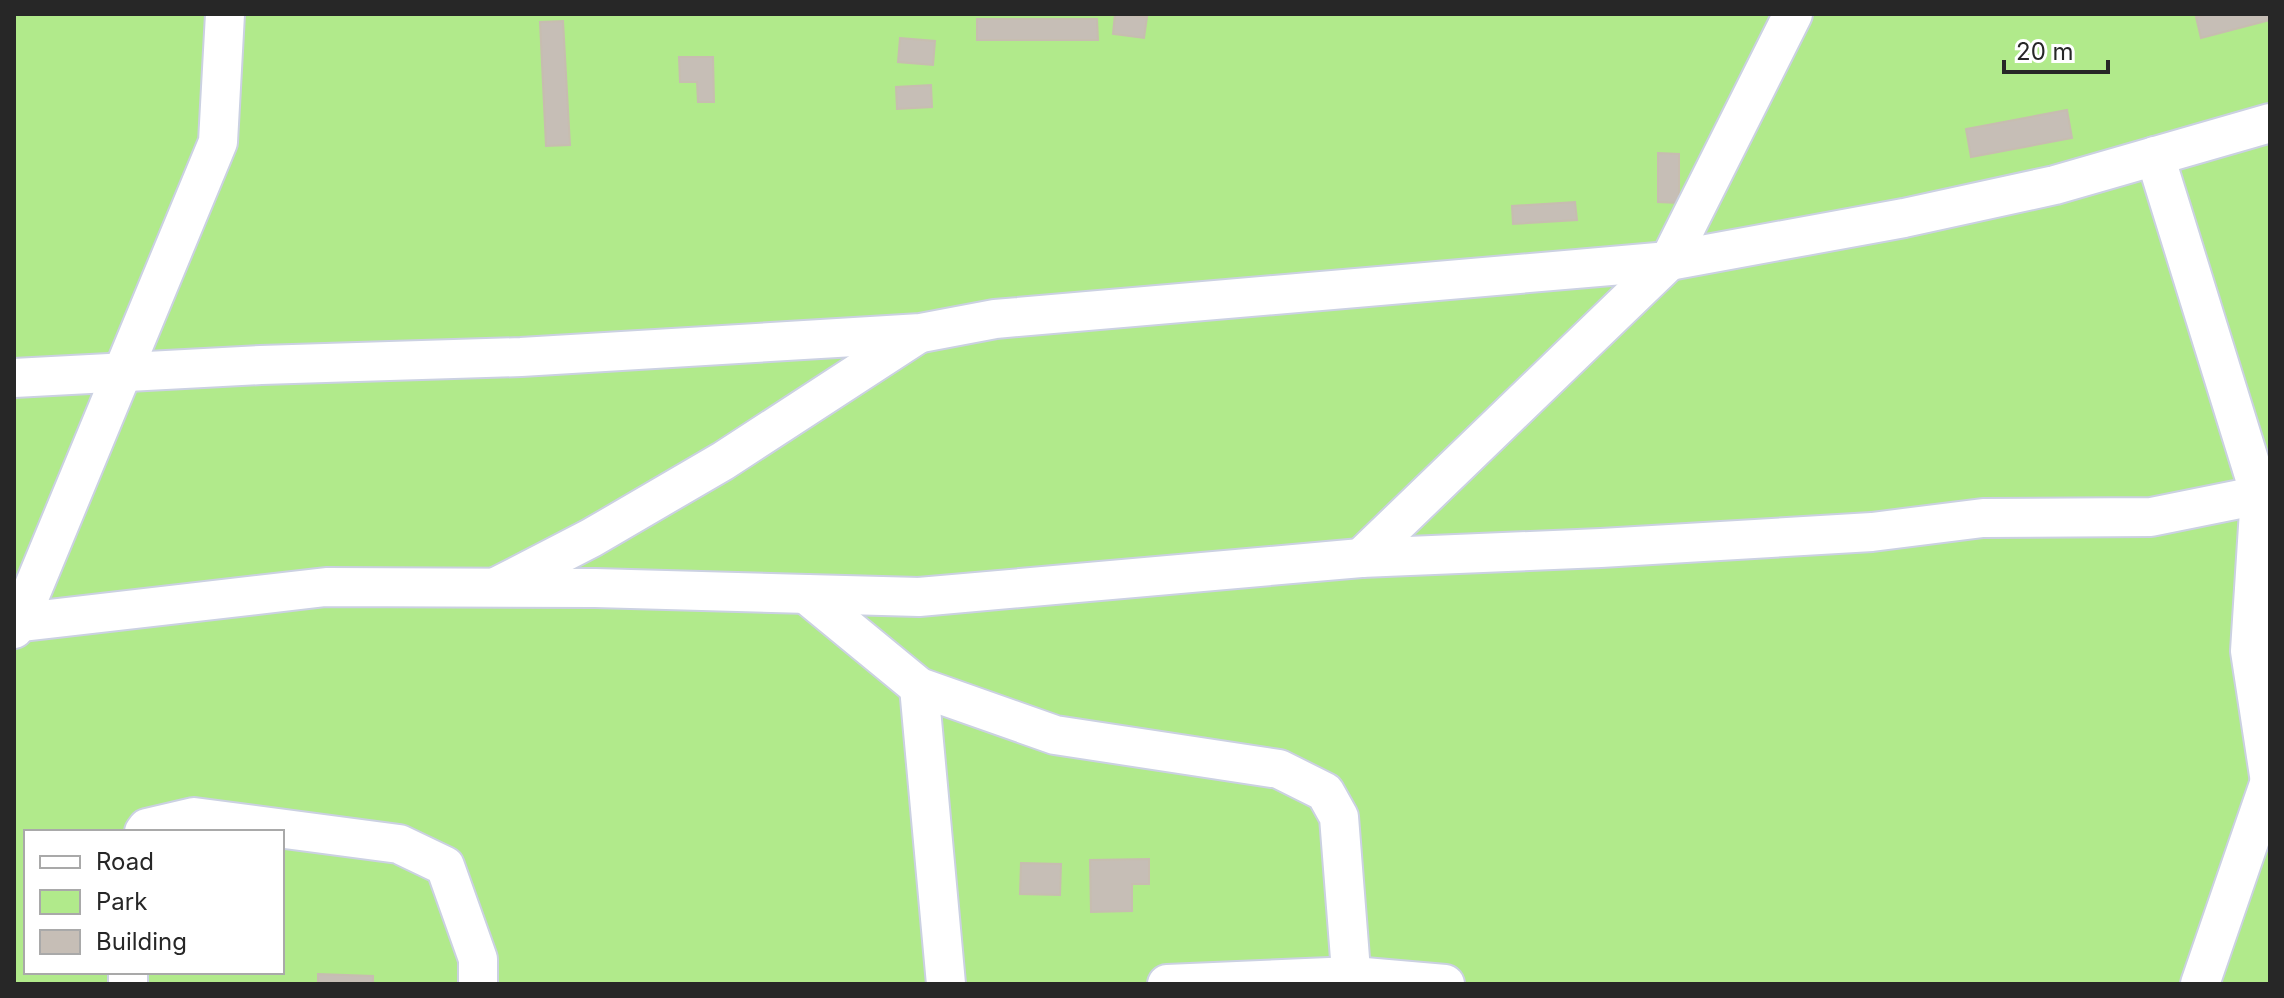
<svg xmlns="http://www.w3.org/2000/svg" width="2284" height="998" font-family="Inter,sans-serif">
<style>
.green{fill:#b1ea8b;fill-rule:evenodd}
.building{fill:#c6beb6;stroke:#c7bdb0;stroke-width:2}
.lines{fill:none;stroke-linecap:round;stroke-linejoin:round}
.minor-casing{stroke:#cbd1e2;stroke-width:42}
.minor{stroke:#fff;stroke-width:38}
</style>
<rect width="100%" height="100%" fill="#ece1d6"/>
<path class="green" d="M 14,14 L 2270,14 L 2270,984 L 14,984 ZM 26,832 L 282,832 L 282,972 L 26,972 Z"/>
<g class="building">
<polygon points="1115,14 1147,17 1144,38 1113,34"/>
<polygon points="2209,14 2270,14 2270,20 2201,38 2196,17"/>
<polygon points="977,19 1097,19 1098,40 977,40"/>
<polygon points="563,21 570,145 546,146 540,22"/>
<polygon points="900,38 935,41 933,65 898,62"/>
<polygon points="679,57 713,57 714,102 698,102 697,82 680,82"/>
<polygon points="931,85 932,107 897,109 896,87"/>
<polygon points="2067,110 2072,138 1971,157 1966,129"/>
<polygon points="1658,153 1679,154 1679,203 1658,202"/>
<polygon points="1575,202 1577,220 1513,224 1512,206"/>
<polygon points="1149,859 1149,884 1132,884 1132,911 1091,912 1090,860"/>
<polygon points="1021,863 1061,864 1060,895 1020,894"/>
<polygon points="318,974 373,976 373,984 318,984"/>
</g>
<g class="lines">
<g class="minor-casing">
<g id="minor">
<polyline points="2155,156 2260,495 2250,651 2270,782"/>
<polyline points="14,378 261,365 521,357 921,333 995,319 1669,261 1904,218 2055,185 2270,123"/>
<polyline points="1361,558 1669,261 1793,14"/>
<polyline points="498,586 591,538 723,461 918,334"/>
<polyline points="806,594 919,687 1055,735 1279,769 1325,792 1339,817 1352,984"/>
<polyline points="14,623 326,587 595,588 919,597 1361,558 1601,548 1872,532 1983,518 2151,517 2260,495"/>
<polyline points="14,629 19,622 218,142 225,14"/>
<polyline points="919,687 946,984"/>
<polyline points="144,832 147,828 194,817 399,844 445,866 478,959 478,984"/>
<polyline points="128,984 128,972"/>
<polyline points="1167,984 1353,976 1445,984"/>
<polyline points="2200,984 2270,781"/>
</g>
</g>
<use href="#minor" class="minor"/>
</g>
<rect width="2284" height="998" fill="none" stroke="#272727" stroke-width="32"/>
<rect x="24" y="830" width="260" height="144" fill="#ffffff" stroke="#a9a9a9" stroke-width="2"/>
<rect x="40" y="856" width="40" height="12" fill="#ffffff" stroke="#a9a9a9" stroke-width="2"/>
<text x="96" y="870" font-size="24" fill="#272727">Road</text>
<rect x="40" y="890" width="40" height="24" fill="#b1ea8b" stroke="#a9a9a9" stroke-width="2"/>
<text x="96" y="910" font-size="24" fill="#272727">Park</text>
<rect x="40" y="930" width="40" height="24" fill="#c6beb6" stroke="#a9a9a9" stroke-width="2"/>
<text x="96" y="950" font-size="24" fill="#272727">Building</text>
<path d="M2004 60v12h104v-12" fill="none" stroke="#272727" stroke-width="4"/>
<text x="2016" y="60" font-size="24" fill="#272727" stroke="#ffffff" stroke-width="6" paint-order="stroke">20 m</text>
</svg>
